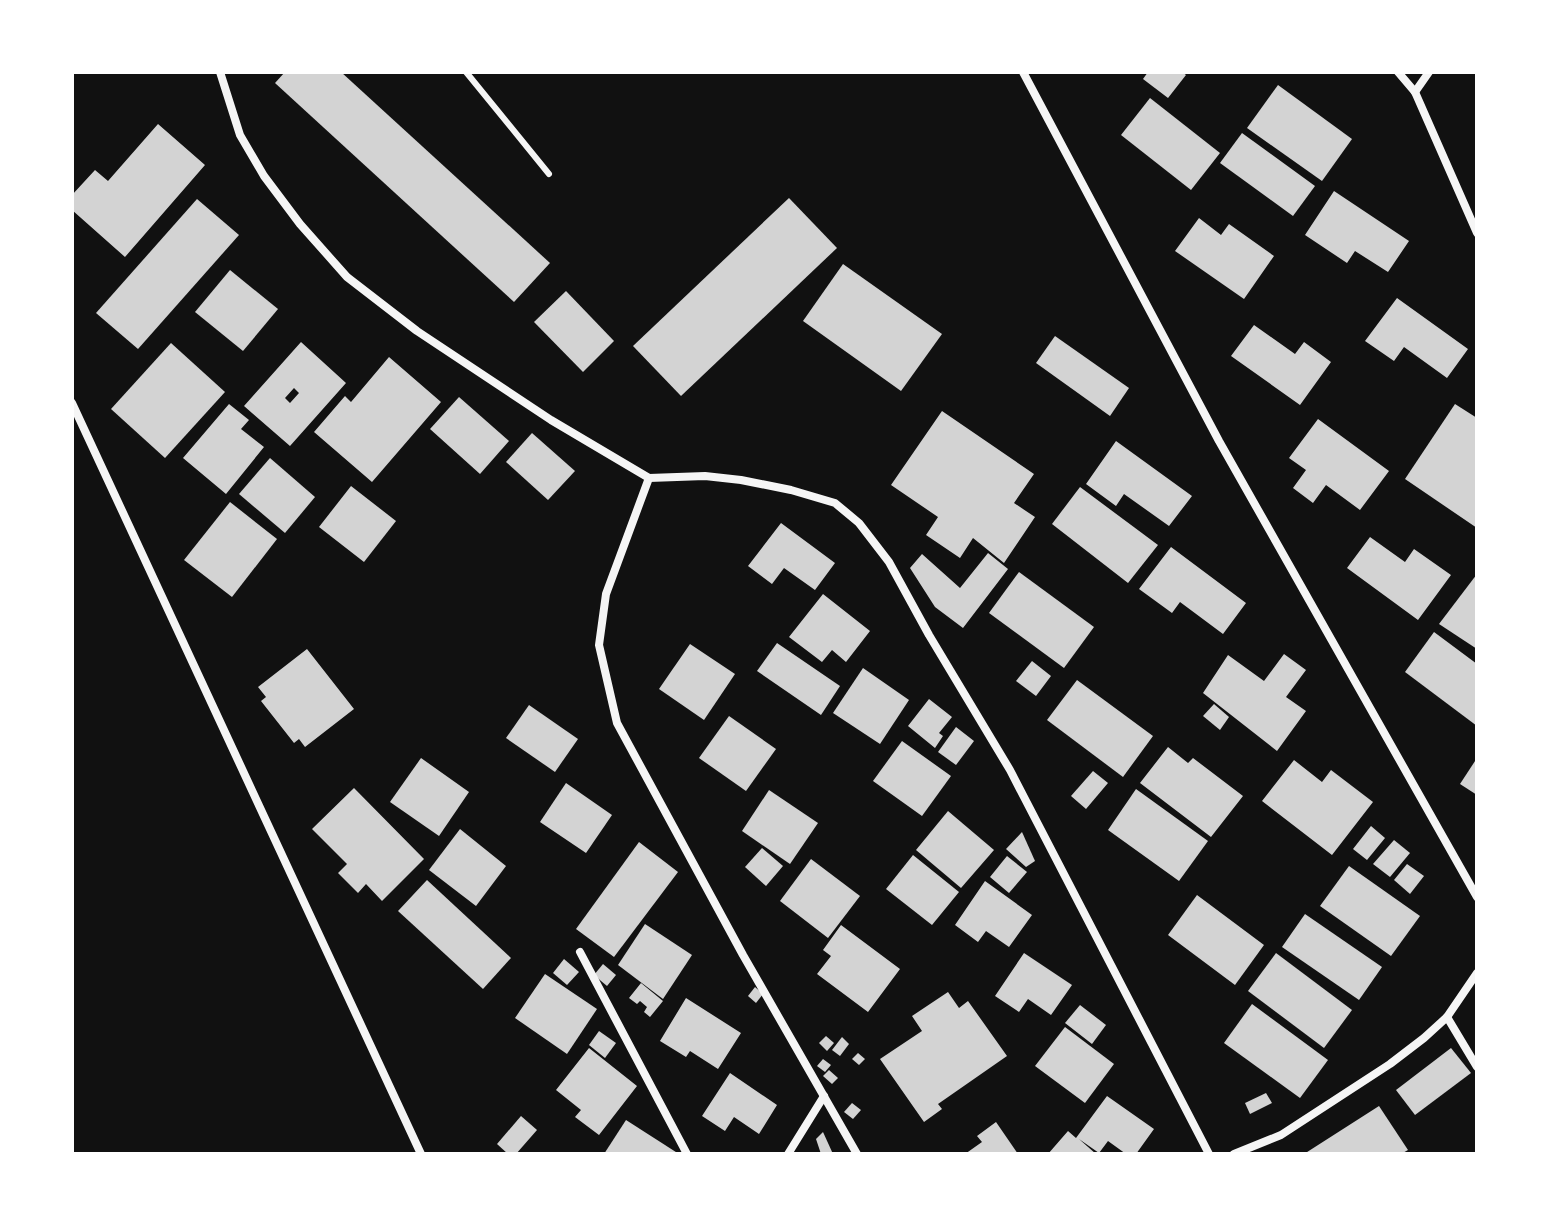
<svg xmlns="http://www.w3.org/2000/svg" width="1549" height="1226" font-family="'Nunito Sans',sans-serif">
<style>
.building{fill:#d3d3d3;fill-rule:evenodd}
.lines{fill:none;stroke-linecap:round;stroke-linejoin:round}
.service{stroke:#f5f5f5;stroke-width:6}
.minor{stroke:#f5f5f5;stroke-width:8}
</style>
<rect width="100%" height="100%" fill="#111"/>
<g class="building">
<polygon points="285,72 341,72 550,263 514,302 275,83"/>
<polygon points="1148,72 1182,72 1186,75 1168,98 1143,79"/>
<polygon points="1278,85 1352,139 1322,181 1247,128"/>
<polygon points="1150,98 1220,153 1191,190 1121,135"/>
<polygon points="158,124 205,165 125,257 72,210 72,195 95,170 108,181"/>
<polygon points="1242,133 1315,186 1293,216 1220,163"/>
<polygon points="1334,191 1409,241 1388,272 1355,251 1347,263 1305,235"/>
<polygon points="789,198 837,248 681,396 633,346"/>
<polygon points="197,199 239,235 138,349 96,313"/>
<polygon points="1199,218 1221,235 1229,224 1274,256 1244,299 1175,251"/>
<polygon points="843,264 942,334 901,391 803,321"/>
<polygon points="230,270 278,309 243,351 195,312"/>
<polygon points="566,291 614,341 583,372 534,322"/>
<polygon points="1397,298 1468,349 1447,378 1404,347 1394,361 1365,341"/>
<polygon points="1254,325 1295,354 1304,342 1331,362 1300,405 1231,356"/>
<polygon points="1055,336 1129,388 1110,416 1036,363"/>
<path d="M 301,342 L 346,383 L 290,446 L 244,406 ZM 294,388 L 299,393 L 290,403 L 285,398 Z"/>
<polygon points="171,343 225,392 165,458 111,409"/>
<polygon points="389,357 441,402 372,482 314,432 345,396 351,402"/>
<polygon points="459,397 509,441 480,474 430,429"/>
<polygon points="229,404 249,420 241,429 264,447 226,494 183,458"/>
<polygon points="1455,404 1477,418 1477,528 1405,479"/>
<polygon points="942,411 1034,474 1014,503 1035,517 1004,563 973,538 960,558 926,535 938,517 891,485"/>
<polygon points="1318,419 1389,471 1360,510 1326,485 1313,503 1293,488 1306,470 1289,458"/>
<polygon points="532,433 575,471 548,500 506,462"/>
<polygon points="1116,441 1192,496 1169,526 1124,494 1116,506 1086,484"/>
<polygon points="270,458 315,497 285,533 239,494"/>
<polygon points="351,486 396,521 364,562 319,527"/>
<polygon points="1080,487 1158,545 1128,583 1052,524"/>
<polygon points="230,502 277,539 232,597 184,560"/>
<polygon points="781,523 835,563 815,590 784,568 772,584 748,566"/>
<polygon points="1370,537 1405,562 1414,549 1451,575 1418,620 1347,568"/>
<polygon points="1171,547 1246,603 1223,634 1180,602 1172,613 1139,589"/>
<polygon points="988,553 1008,569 963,628 935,607 910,568 922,554 960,588"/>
<polygon points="1019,572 1094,627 1064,668 989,613"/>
<polygon points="1477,574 1477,649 1439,624"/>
<polygon points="823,594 870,631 846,662 832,650 822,662 789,637"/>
<polygon points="1434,632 1477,664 1477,726 1405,672"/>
<polygon points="777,643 840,686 821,715 757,671"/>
<polygon points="690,644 735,674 704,720 659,689"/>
<polygon points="307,649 354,709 305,747 299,739 294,743 261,701 266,697 258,687"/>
<polygon points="1284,654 1306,670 1286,697 1306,711 1277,751 1203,693 1228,655 1264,681"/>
<polygon points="1032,661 1051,676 1036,696 1016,681"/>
<polygon points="863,668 909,700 880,744 833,713"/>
<polygon points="1077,680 1153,736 1123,777 1047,720"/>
<polygon points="929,699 952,717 939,733 943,736 935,748 908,726"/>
<polygon points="1214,704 1229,717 1220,730 1203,716"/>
<polygon points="529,705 578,739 555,772 506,738"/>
<polygon points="729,716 776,749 746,791 699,758"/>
<polygon points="956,727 974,741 956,765 938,752"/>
<polygon points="902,741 951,776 922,816 873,781"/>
<polygon points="1168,747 1188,763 1193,758 1243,796 1211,837 1140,783"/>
<polygon points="421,758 469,792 439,836 390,802"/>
<polygon points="1477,758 1477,795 1460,784"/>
<polygon points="1294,760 1322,782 1331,770 1373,802 1332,855 1262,801"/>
<polygon points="1093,771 1108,783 1086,809 1071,796"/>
<polygon points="566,783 612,815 586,853 540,822"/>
<polygon points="354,788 424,859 382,901 366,884 358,893 338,873 347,864 312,829"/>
<polygon points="1136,789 1208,841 1179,881 1108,830"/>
<polygon points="769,790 818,823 790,864 742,831"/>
<polygon points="948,811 994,850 961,888 916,850"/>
<polygon points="1371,826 1385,838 1367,860 1353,849"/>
<polygon points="460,829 506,866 476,906 429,870"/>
<polygon points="1022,832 1035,861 1026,867 1006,849"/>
<polygon points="1394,840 1410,853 1390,877 1373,864"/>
<polygon points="639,842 678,872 614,957 576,929"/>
<polygon points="762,848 783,866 766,886 745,867"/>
<polygon points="913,855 959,892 932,925 886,889"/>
<polygon points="1007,856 1027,872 1009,893 990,877"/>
<polygon points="811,859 860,896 828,938 780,901"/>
<polygon points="1407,864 1424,876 1410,894 1394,880"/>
<polygon points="1349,866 1420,916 1391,956 1320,906"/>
<polygon points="427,880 511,958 483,989 398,911"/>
<polygon points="985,881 1032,915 1009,947 986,931 978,942 955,925"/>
<polygon points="1197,895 1264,945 1235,985 1168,935"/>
<polygon points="1305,914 1382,967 1359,1000 1282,947"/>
<polygon points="645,924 692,955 663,999 618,965"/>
<polygon points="841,925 900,969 868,1012 817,974 831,956 823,950"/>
<polygon points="1024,953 1072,985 1051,1015 1028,999 1019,1012 995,996"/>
<polygon points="1276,953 1352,1010 1324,1048 1248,991"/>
<polygon points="564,959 579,972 567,985 553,973"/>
<polygon points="603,964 616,975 607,986 594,975"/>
<polygon points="545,974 597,1009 567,1054 515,1018"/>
<polygon points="641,983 663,1001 650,1017 644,1012 647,1007 640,1001 637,1004 629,998"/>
<polygon points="755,987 763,994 756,1003 748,996"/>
<polygon points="948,992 959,1008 968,1001 1007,1056 938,1104 942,1109 924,1122 880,1059 922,1031 912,1016"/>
<polygon points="686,998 741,1033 718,1069 690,1051 686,1057 660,1041"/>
<polygon points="1252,1004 1328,1060 1300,1098 1224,1043"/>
<polygon points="1080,1005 1106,1025 1092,1044 1065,1023"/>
<polygon points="1065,1027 1114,1064 1085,1103 1035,1066"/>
<polygon points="599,1031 616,1043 605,1058 589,1045"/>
<polygon points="826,1036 834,1043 827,1051 819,1043"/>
<polygon points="842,1037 849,1044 840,1056 832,1050"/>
<polygon points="589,1048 637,1086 599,1135 575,1117 581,1110 556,1090"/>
<polygon points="1451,1048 1471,1073 1415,1115 1396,1090"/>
<polygon points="858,1053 865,1059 859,1065 852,1059"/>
<polygon points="823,1059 831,1065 825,1072 817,1066"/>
<polygon points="829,1070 838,1078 832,1084 823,1076"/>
<polygon points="730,1073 777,1105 759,1134 734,1117 725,1131 702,1116"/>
<polygon points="1266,1093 1272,1103 1250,1114 1245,1103"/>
<polygon points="1107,1096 1154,1129 1136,1154 1126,1154 1108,1141 1099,1153 1079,1139 1096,1154 1048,1154 1068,1131 1076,1138"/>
<polygon points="852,1103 861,1110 853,1119 844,1112"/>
<polygon points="1379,1106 1408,1150 1401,1154 1304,1154"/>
<polygon points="521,1116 537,1130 516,1154 508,1154 497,1144"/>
<polygon points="626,1120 679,1154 604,1154"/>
<polygon points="996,1122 1018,1154 965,1154 982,1142 977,1136"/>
<polygon points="823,1132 833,1154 821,1154 816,1139"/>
</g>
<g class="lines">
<polyline class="service" points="466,72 549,174"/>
<g class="minor">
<polyline points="220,72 240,135 264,176 300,224 347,277 417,331 551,420 649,478 705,476 741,480 791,490 835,503 859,523 889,562 929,635 1010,770 1209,1154"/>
<polyline points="1023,72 1219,441 1477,897"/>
<polyline points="1398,72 1415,92 1477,233"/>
<polyline points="1415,92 1429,72"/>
<polyline points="72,403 421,1154"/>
<polyline points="649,478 606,594 599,645 617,723 743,955 857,1154"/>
<polyline points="580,952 687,1154"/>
<polyline points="1447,1017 1477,1067"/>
<polyline points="788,1154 824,1096"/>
<polyline points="1234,1154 1281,1135 1390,1064 1424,1038 1447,1017 1477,973"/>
</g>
</g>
<rect width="1549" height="1226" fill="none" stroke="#ffffff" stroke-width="148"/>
</svg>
